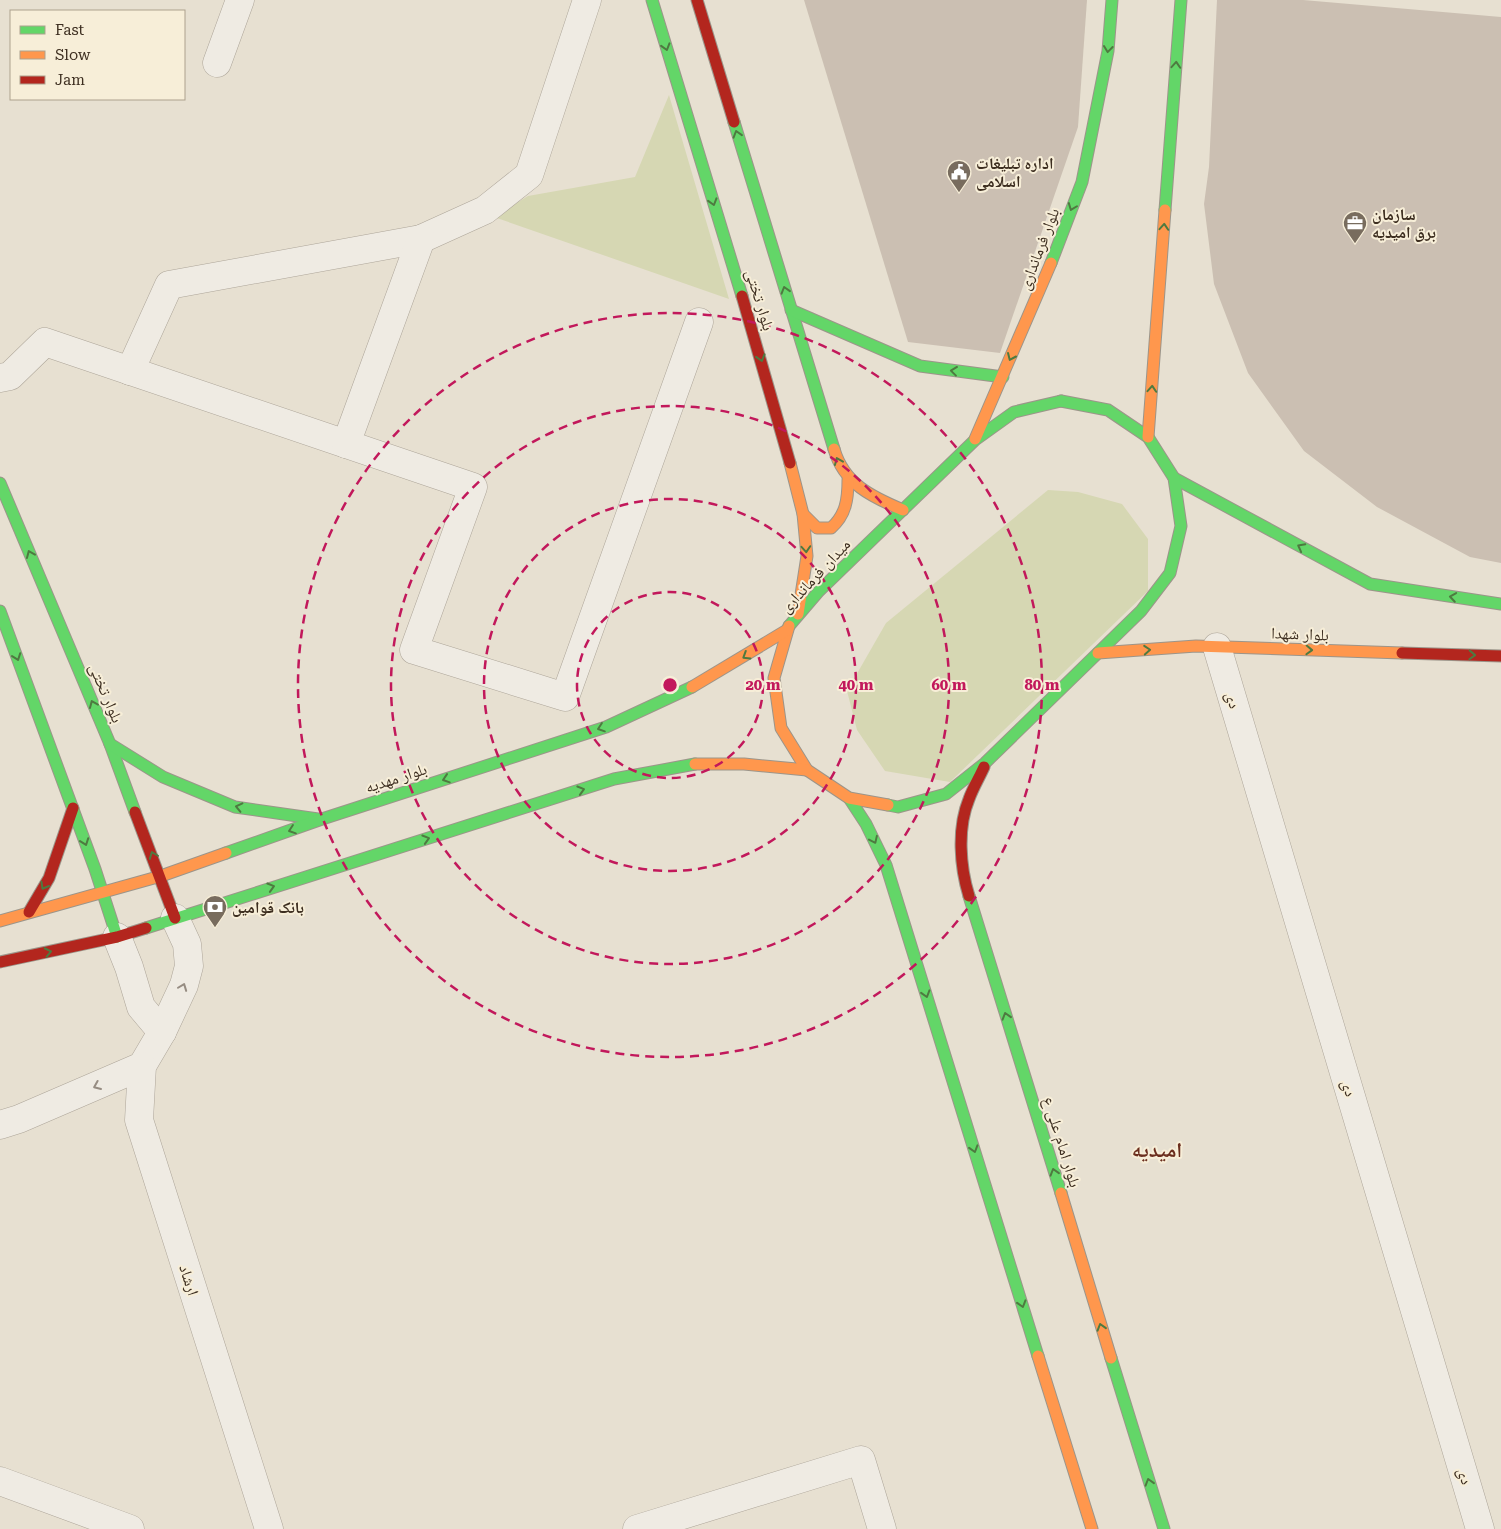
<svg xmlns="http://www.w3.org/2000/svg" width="1501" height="1529" font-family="'Roboto Serif','Noto Naskh Arabic',serif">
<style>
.green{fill:#d6d7b3}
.building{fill:#cbbfb2}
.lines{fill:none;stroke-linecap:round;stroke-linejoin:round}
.street-casing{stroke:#ada599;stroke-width:29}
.fast-casing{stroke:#9c958a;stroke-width:13}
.slow-casing{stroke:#9c958a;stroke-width:13}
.jam-casing{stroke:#9c958a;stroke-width:13}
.street{stroke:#efebe3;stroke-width:28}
.fast{stroke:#63d668;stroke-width:11}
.slow{stroke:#ff974d;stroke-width:11}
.jam{stroke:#b3261e;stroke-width:11}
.oneway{stroke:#4e7a40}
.oneway2{stroke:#968c82}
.ring{fill:none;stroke:#c2185b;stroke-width:2.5;stroke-dasharray:9 6}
.labels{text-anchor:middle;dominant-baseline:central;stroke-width:4;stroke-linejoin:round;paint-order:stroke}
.poi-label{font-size:16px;font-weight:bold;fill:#3d2e20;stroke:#f7eed8;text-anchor:start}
.street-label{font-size:16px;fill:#3d2e20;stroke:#f7eed8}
.district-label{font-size:21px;font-weight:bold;fill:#6b2e1e;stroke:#f7eed8}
.centre{fill:#c2185b;stroke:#f7eed8;stroke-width:2.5}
.ring-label{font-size:15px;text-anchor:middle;font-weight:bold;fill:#c2185b;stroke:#f7eed8;stroke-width:4;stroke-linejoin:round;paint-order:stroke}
</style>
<rect width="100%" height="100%" fill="#e7e0d1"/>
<g class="green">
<polygon points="669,95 729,299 494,217 528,196 635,177"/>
<polygon points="1048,490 1078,492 1122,504 1148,539 1148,591 950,782 885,771 857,730 847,691 886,623"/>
</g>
<g class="building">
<polygon points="804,0 1087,0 1078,127 1000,353 908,342"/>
<polygon points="1217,0 1303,0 1501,17 1501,563 1470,557 1377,507 1304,451 1248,373 1214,284 1204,204 1209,167"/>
</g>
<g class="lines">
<g class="street-casing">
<g id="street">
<polyline points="217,63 240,0"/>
<polyline points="130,371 169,285 421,239 485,210 529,175 587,0"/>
<polyline points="0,378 10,376 45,342 473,487 414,650 565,697 699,322"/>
<polyline points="346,444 421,239"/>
<polyline points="1217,647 1480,1529"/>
<polyline points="175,918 187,944 189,966 184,985 162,1032 142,1066 139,1120 269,1529"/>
<polyline points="117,937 129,967 141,1007 162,1032"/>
<polyline points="0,1125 19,1119 142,1066"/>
<polyline points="0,1481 130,1529"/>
<polyline points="637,1529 861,1460 882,1529"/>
</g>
</g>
<g class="fast-casing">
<g id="fast">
<polyline points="652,0 742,296"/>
<polyline points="734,122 834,449"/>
<polyline points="1165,210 1181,0"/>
<polyline points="1051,263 1082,182 1108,51 1112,0"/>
<polyline points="791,310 920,366 1003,377"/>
<polyline points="1174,478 1370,584 1501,604"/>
<polyline points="0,483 110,744 135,812"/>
<polyline points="0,611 95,869 117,937"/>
<polyline points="789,626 819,591 975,440 1014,412 1061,401"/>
<polyline points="110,744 163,777 235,807 318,819"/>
<polyline points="849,798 866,824 886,865 1038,1356"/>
<polyline points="888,805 898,807 946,794 985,763 1141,611 1170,573 1181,526 1174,478 1148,437 1108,410 1061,401"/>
<polyline points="226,853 322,819 606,727 692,687"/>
<polyline points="969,896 1061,1193"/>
<polyline points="146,928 614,779 695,764"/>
<polyline points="1111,1358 1164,1529"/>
</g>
</g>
<g class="slow-casing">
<g id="slow">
<polyline points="1148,437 1165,210"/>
<polyline points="975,439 1051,263"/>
<path d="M 834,449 C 844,484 872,497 903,510"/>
<polyline points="790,463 803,514 807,556 798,614"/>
<path d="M 803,514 L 817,528 L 831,528 C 846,515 848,499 848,480"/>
<polyline points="789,626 774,678 781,728 807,770 849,798 888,805"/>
<polyline points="1098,653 1196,646 1402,653"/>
<polyline points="692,687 787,630"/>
<polyline points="695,764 744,764 807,770"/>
<polyline points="0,921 161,876 226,853"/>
<polyline points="1061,1193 1111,1358"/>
<polyline points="1038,1356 1092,1529"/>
</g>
</g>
<g class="jam-casing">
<g id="jam">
<polyline points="697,0 734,122"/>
<polyline points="742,296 790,463"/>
<polyline points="1402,653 1501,656"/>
<polyline points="135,812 175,918"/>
<path d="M 969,896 C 960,867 957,828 969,799 C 973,788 979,778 984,767"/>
<polyline points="29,912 49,878 73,808"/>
<polyline points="0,962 117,937 146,928"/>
</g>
</g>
<use href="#street" class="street"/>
<use href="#fast" class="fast"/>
<use href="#slow" class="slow"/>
<use href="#jam" class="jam"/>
</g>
<defs><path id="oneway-chevron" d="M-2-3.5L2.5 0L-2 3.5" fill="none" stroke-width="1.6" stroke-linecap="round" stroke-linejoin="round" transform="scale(1.25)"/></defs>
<g class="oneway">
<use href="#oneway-chevron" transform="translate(666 47) rotate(73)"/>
<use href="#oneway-chevron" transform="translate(1108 49) rotate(97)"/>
<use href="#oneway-chevron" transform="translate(1176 65) rotate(-86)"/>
<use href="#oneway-chevron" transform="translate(737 134) rotate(-107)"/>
<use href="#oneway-chevron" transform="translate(713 202) rotate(73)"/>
<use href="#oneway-chevron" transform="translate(1072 207) rotate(111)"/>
<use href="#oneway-chevron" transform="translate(1164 227) rotate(-86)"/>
<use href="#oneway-chevron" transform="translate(785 290) rotate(-107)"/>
<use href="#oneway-chevron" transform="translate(1011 357) rotate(114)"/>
<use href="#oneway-chevron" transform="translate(761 358) rotate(73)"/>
<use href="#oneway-chevron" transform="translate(954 371) rotate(-173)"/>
<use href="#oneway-chevron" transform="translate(1152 389) rotate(-86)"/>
<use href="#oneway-chevron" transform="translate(838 461) rotate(-113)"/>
<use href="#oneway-chevron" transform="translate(1301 547) rotate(-152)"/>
<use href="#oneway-chevron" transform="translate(806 549) rotate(86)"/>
<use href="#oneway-chevron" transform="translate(30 554) rotate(-113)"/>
<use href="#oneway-chevron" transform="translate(1453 597) rotate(-171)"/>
<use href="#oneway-chevron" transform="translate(1147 650) rotate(-4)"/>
<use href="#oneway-chevron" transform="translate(1309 650) rotate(2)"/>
<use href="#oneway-chevron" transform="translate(1472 655) rotate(2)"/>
<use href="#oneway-chevron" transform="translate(746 656) rotate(148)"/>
<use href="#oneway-chevron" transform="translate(17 657) rotate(70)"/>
<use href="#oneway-chevron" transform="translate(93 704) rotate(-113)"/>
<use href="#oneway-chevron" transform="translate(601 728) rotate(161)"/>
<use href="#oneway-chevron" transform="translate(446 779) rotate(162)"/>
<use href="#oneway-chevron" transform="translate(581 790) rotate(-17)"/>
<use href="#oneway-chevron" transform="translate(239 807) rotate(-167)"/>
<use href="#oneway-chevron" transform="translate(292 830) rotate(161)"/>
<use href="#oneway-chevron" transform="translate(426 839) rotate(-17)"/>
<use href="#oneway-chevron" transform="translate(874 840) rotate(65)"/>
<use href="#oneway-chevron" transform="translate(85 842) rotate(70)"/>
<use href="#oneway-chevron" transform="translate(153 855) rotate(-111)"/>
<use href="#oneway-chevron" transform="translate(44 886) rotate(120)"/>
<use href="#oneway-chevron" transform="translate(271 887) rotate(-17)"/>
<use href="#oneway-chevron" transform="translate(48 952) rotate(-12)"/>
<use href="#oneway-chevron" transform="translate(926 994) rotate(73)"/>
<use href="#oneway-chevron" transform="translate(1006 1016) rotate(-107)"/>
<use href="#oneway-chevron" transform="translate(974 1149) rotate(73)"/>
<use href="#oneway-chevron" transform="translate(1054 1172) rotate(-107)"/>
<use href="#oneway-chevron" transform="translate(1022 1304) rotate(73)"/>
<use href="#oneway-chevron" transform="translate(1101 1327) rotate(-107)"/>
<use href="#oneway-chevron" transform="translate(1149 1482) rotate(-107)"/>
</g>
<g class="oneway2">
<use href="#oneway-chevron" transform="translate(183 987) rotate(-69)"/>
<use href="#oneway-chevron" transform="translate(97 1086) rotate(157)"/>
</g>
<g class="ring">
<circle cx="670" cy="685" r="93"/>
<circle cx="670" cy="685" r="186"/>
<circle cx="670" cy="685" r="279"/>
<circle cx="670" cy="685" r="372"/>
</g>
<defs>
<g id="civic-pin" transform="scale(1.25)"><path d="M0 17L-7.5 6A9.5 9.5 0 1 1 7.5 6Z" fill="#786c5e" stroke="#f7eed8"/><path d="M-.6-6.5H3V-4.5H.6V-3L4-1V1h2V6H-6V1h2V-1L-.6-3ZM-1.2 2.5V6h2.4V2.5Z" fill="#fff"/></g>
<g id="office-pin" transform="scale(1.25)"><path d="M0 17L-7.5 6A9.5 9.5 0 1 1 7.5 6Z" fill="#786c5e" stroke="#f7eed8"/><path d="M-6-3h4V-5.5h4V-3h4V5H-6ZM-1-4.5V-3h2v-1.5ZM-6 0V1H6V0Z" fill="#fff"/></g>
<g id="bank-pin" transform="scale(1.25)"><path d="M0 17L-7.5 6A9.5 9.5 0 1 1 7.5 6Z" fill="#786c5e" stroke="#f7eed8"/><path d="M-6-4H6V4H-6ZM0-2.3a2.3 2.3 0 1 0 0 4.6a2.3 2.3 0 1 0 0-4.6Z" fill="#fff"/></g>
</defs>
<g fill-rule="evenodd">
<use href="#civic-pin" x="959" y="172"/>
<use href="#office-pin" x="1355" y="223"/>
<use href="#bank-pin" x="215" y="907"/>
</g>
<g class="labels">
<g class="poi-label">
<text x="976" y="163">اداره تبلیغات<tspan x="976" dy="18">اسلامی</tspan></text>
<text x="1372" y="214">سازمان<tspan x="1372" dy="18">برق امیدیه</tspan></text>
<text x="232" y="907">بانک قوامین</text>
</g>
<g class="street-label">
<text transform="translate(1039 249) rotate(-69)">بلوار فرمانداری</text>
<text transform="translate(760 300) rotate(73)">بلوار تختی</text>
<text transform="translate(815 576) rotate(-47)">میدان فرمانداری</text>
<text transform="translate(1300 634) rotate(2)">بلوار شهدا</text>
<text transform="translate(106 693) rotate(67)">بلوار تختی</text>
<text transform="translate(1233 700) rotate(73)">دی</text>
<text transform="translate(396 778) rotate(-18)">بلوار مهدیه</text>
<text transform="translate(1349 1088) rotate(73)">دی</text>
<text transform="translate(1062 1142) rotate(73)">بلوار امام علی ع</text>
<text transform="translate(189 1280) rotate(72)">ارشاد</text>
<text transform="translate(1465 1476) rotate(73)">دی</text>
</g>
<g class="district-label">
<text x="1157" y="1150">امیدیه</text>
</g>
</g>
<circle cx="670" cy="685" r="8" class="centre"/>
<g class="ring-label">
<text x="763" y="690">20 m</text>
<text x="856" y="690">40 m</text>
<text x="949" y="690">60 m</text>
<text x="1042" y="690">80 m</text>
</g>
<rect x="10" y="10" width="175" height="90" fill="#f7eed8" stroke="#ada18e"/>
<rect x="20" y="26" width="25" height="8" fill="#63d668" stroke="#ada18e"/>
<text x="55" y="35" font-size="15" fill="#3d2e20">Fast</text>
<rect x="20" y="51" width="25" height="8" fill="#ff974d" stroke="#ada18e"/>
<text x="55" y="60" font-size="15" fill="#3d2e20">Slow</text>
<rect x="20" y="76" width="25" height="8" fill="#b3261e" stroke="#ada18e"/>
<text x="55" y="85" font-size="15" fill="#3d2e20">Jam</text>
</svg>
